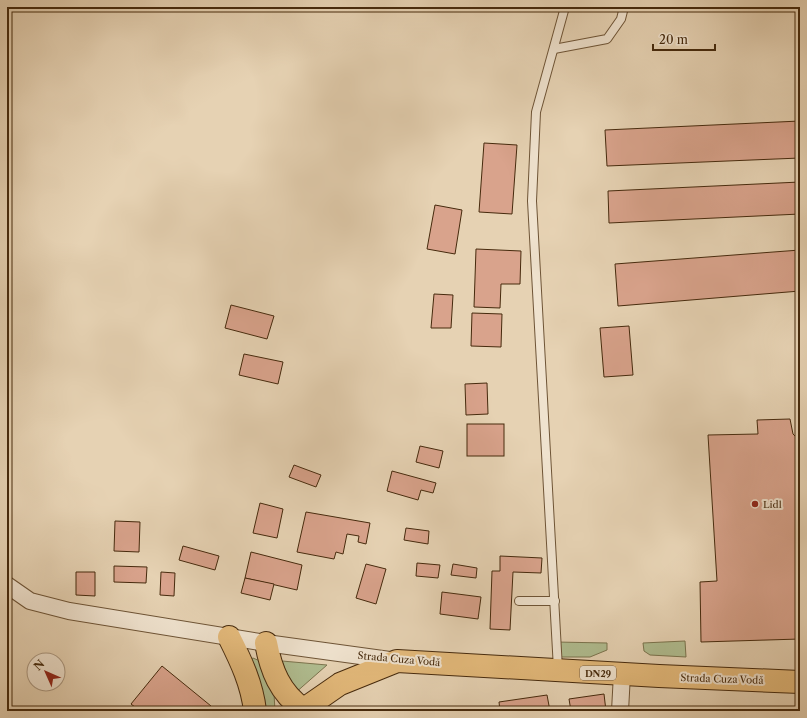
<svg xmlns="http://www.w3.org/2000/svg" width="807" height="718" font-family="'Libre Caslon Text',serif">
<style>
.green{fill:#b0bd90;stroke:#7b744e}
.building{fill:#d9a38c;stroke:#462a0d}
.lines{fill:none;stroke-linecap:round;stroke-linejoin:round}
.service-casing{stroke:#6e5436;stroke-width:10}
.minor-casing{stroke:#6e5436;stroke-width:18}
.primary-casing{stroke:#462a0d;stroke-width:24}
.service{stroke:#efe2ce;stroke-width:8}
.minor{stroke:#efe2ce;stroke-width:16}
.primary{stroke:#e3b97a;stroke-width:22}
.poi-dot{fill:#8f2418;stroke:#efe2ce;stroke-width:1.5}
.labels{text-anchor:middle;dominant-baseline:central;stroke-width:4;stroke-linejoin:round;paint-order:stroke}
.shield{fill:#efe2ce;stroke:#796147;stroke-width:1}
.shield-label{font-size:9px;font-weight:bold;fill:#462a0d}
.poi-label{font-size:10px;fill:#462a0d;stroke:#efe2ce;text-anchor:start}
.street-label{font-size:10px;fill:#462a0d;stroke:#efe2ce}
</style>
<rect width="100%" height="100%" fill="#e6d2b3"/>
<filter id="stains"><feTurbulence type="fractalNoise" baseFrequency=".005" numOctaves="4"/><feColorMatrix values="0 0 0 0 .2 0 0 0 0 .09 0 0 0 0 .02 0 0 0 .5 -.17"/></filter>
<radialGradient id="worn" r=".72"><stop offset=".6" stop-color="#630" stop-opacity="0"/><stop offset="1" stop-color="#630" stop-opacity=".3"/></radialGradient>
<g class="green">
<polygon points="685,641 686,657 650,655 644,651 643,643"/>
<polygon points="556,642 607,643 607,650 590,657 557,657"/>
<polygon points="253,658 260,661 274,694 275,711 264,711 251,659"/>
<polygon points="282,661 327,665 294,694"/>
</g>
<g class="building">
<polygon points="800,121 800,158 607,166 605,130"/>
<polygon points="484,143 517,145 512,214 479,212"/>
<polygon points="800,182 800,214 609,223 608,191"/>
<polygon points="435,205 462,210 455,254 427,249"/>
<polygon points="476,249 521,251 520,284 501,284 500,308 474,307"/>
<polygon points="800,250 800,291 618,306 615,264"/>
<polygon points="434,294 453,295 451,328 431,328"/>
<polygon points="231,305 274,316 267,339 225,328"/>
<polygon points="472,313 502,314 501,347 471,346"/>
<polygon points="629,326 633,375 604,377 600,328"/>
<polygon points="244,354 283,362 278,384 239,375"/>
<polygon points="487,383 488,414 466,415 465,384"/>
<polygon points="790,419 793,434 796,437 800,639 701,642 700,582 717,581 708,435 758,434 757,420"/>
<rect x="467" y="424" width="37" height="32"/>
<polygon points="420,446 443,451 439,468 416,462"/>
<polygon points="294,465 321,475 316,487 289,477"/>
<polygon points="392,471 436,483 433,493 421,490 418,500 387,491"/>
<polygon points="260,503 283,509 277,538 253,533"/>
<polygon points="306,512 370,523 366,544 358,542 359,536 347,534 343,554 336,552 334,559 297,552"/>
<polygon points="115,521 140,522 139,552 114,551"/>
<polygon points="406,528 429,531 428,544 404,540"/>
<polygon points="183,546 219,556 215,570 179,560"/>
<polygon points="251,552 302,565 297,590 245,578"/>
<polygon points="500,556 542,558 541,573 513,572 510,630 490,629 492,571 500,571"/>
<polygon points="417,563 440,565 438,578 416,576"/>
<polygon points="366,564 386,569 376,604 356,598"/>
<polygon points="453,564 477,568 476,578 451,575"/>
<polygon points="114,566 147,567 146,583 114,582"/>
<polygon points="76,572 95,572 95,596 76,595"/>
<polygon points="161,572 175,573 174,596 160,595"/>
<polygon points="245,578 274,584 270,600 241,593"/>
<polygon points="442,592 481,597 478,619 440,614"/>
<polygon points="162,666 211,706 211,711 140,711 131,704"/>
<polygon points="604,694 606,711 571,711 569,699"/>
<polygon points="547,695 550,711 500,711 499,702"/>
<polygon points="455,707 455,711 433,711"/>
</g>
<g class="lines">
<g class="service-casing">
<g id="service">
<polyline points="554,49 607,39 621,19 624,7"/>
<polyline points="519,601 555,601"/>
<polyline points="558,669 532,201 536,112 565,7"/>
</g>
</g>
<g class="minor-casing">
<g id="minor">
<polyline points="7,585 30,601 69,611 266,643 397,661"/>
<polyline points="620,711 622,674"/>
</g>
</g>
<g class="primary-casing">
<g id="primary">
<path d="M 229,637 C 241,661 252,684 255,711"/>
<path d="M 266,643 C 271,670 280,693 303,709"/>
<polyline points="301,711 340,684 397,661 659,676 800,682"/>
</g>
</g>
<use href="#service" class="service"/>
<use href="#minor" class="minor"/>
<use href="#primary" class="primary"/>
</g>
<circle class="poi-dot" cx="755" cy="504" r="4"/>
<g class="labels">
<rect class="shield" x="580" y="666" width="36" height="14" rx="3"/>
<g class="shield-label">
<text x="598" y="673">DN29</text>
</g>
<g class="poi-label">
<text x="763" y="504">Lidl</text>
</g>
<g class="street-label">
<text transform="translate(399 659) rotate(5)">Strada Cuza Vodă</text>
<text transform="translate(722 679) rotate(2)">Strada Cuza Vodă</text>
</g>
</g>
<rect width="807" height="718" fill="none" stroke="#e6d2b3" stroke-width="24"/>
<rect x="8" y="8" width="791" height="702" fill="none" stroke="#462a0d" stroke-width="2"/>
<rect x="12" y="12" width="783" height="694" fill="none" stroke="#462a0d"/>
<g transform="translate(46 672) rotate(315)"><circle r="19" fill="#efe2ce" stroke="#ab9881"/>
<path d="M0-3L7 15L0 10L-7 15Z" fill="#8f2418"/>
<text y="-6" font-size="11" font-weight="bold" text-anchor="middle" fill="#462a0d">N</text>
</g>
<path d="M653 44v6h62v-6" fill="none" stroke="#462a0d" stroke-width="2"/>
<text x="659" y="44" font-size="12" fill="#462a0d" stroke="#efe2ce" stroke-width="3" paint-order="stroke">20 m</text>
<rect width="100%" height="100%" filter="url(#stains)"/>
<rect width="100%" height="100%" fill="url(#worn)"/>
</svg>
